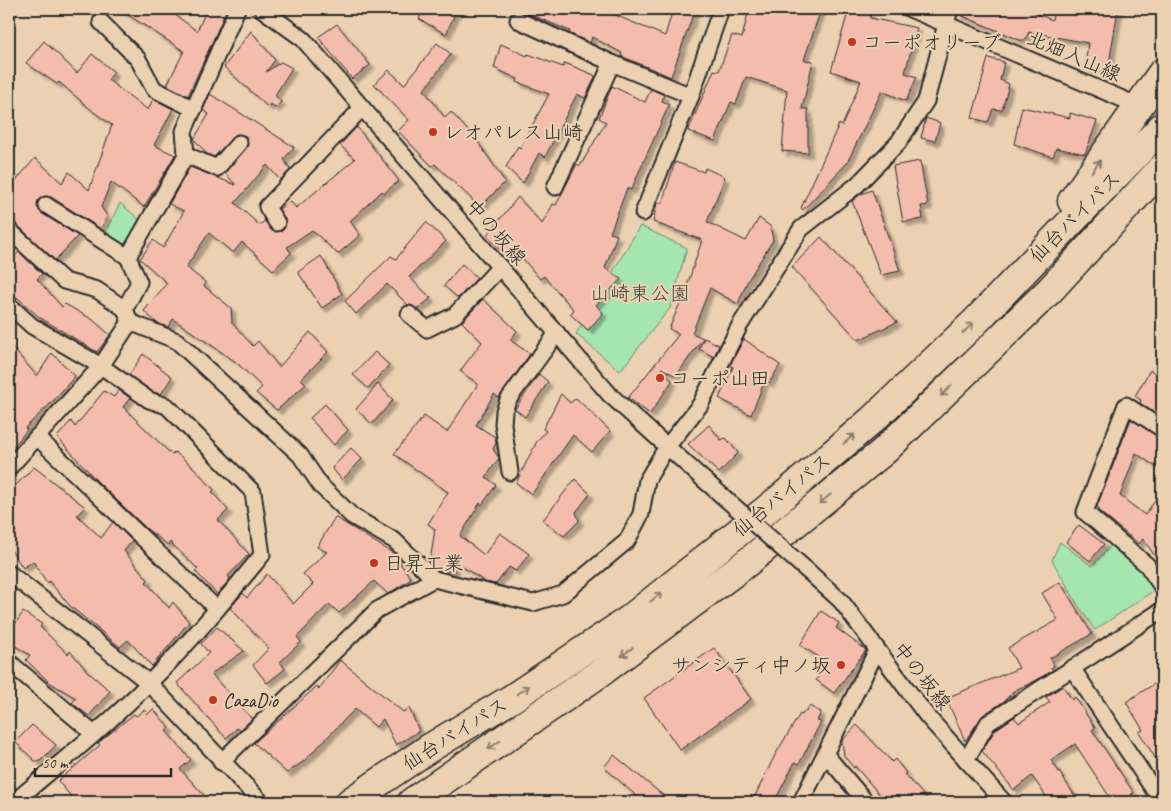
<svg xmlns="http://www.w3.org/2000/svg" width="1171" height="811" font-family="Caveat,'Klee One',sans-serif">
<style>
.green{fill:#a5e6b0;stroke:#68886e}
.building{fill:#f4bcad;stroke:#2b2b2b;filter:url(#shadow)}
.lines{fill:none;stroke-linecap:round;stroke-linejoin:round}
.street-casing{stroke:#2b2b2b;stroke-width:19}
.highway-casing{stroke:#2b2b2b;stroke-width:31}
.street{stroke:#ebd0b2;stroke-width:15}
.highway{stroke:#ebd0b2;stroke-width:28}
.street-bridge-casing{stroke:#2b2b2b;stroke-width:19;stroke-linecap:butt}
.street-bridge{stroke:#ebd0b2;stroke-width:15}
.oneway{stroke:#8b7e6e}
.poi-dot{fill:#c8321e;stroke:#ebd0b2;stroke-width:2}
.labels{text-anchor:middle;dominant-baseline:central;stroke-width:4.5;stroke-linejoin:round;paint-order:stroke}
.poi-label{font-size:20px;fill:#2b2b2b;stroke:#ebd0b2;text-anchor:start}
.street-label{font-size:20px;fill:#2b2b2b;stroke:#ebd0b2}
.park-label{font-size:20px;fill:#3d473f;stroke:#ebd0b2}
</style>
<defs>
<filter id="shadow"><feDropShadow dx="4.5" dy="4.5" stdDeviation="1" flood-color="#0004"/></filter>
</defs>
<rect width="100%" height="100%" fill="#ebd0b2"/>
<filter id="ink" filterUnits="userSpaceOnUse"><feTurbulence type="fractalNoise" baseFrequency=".02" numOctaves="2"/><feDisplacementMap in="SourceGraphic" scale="10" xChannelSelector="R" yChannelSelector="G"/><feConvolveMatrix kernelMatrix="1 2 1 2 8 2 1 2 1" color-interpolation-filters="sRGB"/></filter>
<g filter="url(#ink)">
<g class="green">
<polygon points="120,203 141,221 126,251 104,235"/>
<polygon points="640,226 687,248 670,308 620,371 576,334"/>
<polygon points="1060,542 1092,566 1113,543 1134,563 1156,589 1095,630 1078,605 1052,560"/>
</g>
<g class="building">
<polygon points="119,9 167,9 197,31 207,9 227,9 188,96 167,85 184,51"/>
<polygon points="424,9 457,9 446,34 419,19"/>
<polygon points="511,9 601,9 665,36 673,9 695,9 671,77 621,56 622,53 592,37 590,43 569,33 570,31 522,11 511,11"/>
<polygon points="749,9 821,9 804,60 813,61 802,109 808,109 808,153 782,151 787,90 746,77 736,104 731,102 715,141 688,131 714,70 719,71 732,35 742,38"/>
<polygon points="849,9 871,13 870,18 917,28 905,73 917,77 906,101 882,91 847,163 803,210 801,208 839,124 842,126 861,81 831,71"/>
<polygon points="959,9 1025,9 1052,20 1054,9 1118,9 1107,76 1085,67 1088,43 1029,32 1025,40 1020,40 958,14"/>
<polygon points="337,24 370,65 352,79 318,37"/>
<polygon points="251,31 275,60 266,72 281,62 292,68 275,95 281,102 275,108 270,104 268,107 224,67"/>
<polygon points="44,41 77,73 92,54 114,72 108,80 148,110 153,99 173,109 154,145 175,155 144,207 111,182 101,207 107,216 101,229 51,197 46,196 38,200 37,205 41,213 78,236 55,260 15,223 9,221 9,189 35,158 62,183 69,172 89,190 112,125 95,113 59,82 57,84 26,63"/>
<polygon points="437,43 451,54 424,90 445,118 451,112 478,142 505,182 480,207 435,164 432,166 398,131 409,120 374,84 389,70 404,85"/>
<polygon points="501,44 527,56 528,54 563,67 565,63 594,75 595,78 585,98 577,94 545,157 539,153 523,183 506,167 518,146 520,148 549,94 517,82 518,79 494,68"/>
<polygon points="988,58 1004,62 1000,80 1009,84 1002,110 993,109 988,122 972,118"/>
<polygon points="612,86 645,102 651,89 664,95 662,101 669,105 631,190 627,188 610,233 617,235 605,268 621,279 596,305 603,313 588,330 570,314 574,310 544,276 540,279 518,253 508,259 487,235 518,197 542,224 553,204 556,205 577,164 580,166 606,122 599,118"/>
<polygon points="210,94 294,147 284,159 290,170 280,180 267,165 235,203 259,225 265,221 272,231 282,231 286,222 279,209 290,201 296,208 355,159 340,145 357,127 399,181 384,193 382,191 350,221 360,235 338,254 312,230 287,247 291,253 273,270 242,242 233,253 209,233 186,267 206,283 204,286 231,308 232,323 253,346 258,341 279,367 310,332 328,352 301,379 306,384 277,410 256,393 262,387 236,362 173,319 168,327 157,323 144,311 167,283 140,259 153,240 163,248 184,211 169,204 190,167 236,185 225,173 248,145 246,136 236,134 214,157 207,154 194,139 209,114 203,110"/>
<polygon points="1022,107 1070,118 1070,113 1097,121 1085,154 1056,148 1053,157 1014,144"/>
<polygon points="926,118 940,123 935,141 921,138"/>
<polygon points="920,161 928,205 921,206 923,219 903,222 893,166"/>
<polygon points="675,162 704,172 705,168 725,177 707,222 746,241 759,218 770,226 773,240 747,282 738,304 710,288 692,333 703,338 676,376 661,368 672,381 650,414 628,398 679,334 669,329 686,289 702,240 653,222 657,203 662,203"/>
<polygon points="872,190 900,271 881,275 852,201 861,194"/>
<polygon points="426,222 446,241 409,277 431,298 418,309 408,305 387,284 356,314 345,301 391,256 396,259"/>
<polygon points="821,237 879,302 897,322 858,340 792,267"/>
<polygon points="19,252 42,274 37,279 62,307 65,304 93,320 110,335 97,352 39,317 9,290 9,262"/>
<polygon points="321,256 342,294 322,308 298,272"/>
<polygon points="462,264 477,278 458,298 444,286"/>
<polygon points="483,299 517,331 510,340 530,354 499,398 494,394 476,425 495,437 496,443 493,449 499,458 486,477 496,485 482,505 480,503 460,536 484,555 500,533 529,554 516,571 509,567 496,584 485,582 456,562 454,572 436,568 430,562 435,529 428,524 448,492 394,454 424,416 447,432 478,384 460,371 482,342 462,322"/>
<polygon points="704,338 719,345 714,357 699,349"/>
<polygon points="744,339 780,365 769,383 765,380 751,415 719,398 733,367 730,365"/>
<polygon points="9,344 37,376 52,353 75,376 53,401 25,428 27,430 9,452"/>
<polygon points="375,352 389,365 368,388 353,375"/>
<polygon points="143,354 172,377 161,394 153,392 129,375"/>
<polygon points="1150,370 1162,377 1162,418 1140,403 1141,400 1135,396"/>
<polygon points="539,374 548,382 525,417 515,409"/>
<polygon points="378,384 393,400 372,424 356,409"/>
<polygon points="119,390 130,398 123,407 172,455 175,452 194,468 214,490 212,492 228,510 218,520 249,554 228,576 230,579 217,594 195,571 198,569 170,542 168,545 147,529 99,483 57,437 71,421 75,427 104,391 114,397"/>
<polygon points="561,394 570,403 576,398 610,431 592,452 573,435 532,494 516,483 537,441 546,431 543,429"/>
<polygon points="325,404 348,430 334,445 310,418"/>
<polygon points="1131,419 1162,438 1162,471 1136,453 1120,496 1145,515 1162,490 1162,566 1143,539 1139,544 1101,513 1097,506"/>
<polygon points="709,425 721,440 726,438 738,453 719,473 688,444"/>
<polygon points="351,448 362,459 342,480 332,468"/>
<polygon points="34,467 85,507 77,515 101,538 113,522 132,541 124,551 148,580 146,582 169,608 173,602 189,622 152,666 128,640 120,647 70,606 49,581 47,583 33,561 23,568 9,547 9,480 16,485"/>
<polygon points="575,479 590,494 576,512 579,521 564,536 543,520"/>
<polygon points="335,517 394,554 411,579 388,594 374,581 339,613 329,604 297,637 301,642 280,662 285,669 267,683 253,665 269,648 230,608 243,593 247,598 267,574 293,604 313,584 303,574 327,552 317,547"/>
<polygon points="1079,525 1104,544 1090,561 1066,542"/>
<polygon points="1060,582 1092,634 1050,658 1054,666 1051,668 1053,670 1035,681 1015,690 1003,702 983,715 965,741 946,698 1019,668 1008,648 1058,620 1042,593"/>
<polygon points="821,611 839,623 836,628 866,650 834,693 816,680 828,663 800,645"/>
<polygon points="23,612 42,624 40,627 68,654 70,651 88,672 110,691 89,716 72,703 76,698 49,682 26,660 30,655 9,642 9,633"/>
<polygon points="217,627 244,651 211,674 252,719 240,730 237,728 226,738 177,683 209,653 201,644"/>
<polygon points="714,648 751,699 680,750 644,698"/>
<polygon points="340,660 403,712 409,708 419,731 396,745 383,719 376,727 355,709 304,761 287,773 254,743 317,686 319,689"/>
<polygon points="1162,679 1162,769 1139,732 1143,730 1126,702"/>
<polygon points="1063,686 1072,700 1075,697 1095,728 1092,730 1134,793 1131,794 1136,802 1113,802 1075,744 1051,760 1079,802 1050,802 1032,776 1014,790 982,751 995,730 1014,717 1019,723 1050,702 1046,697"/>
<polygon points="809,706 821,712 817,721 821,722 799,764 795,762 774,802 752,802 775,755 800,714 802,715 804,711 806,712"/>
<polygon points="153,709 170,728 166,731 191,760 180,769 210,802 76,802 58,781 100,745 98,743 134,714 136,716 144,710 148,714"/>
<polygon points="32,725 56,745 40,761 35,761 15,742"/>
<polygon points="857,725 892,762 895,759 906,773 904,774 930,802 886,802 855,766 854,768 844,756 842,741"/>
<polygon points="614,755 671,802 643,802 604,767"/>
</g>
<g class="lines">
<g class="street-casing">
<g id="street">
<polyline points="262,9 303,39 610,395 703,479"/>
<polyline points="910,9 1139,106"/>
<polyline points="518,20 612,63 691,96"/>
<polyline points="101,22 138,59 154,89 194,109"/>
<polyline points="186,155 217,168 239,143"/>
<polyline points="555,187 612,63"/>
<polyline points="643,213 691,96 721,9"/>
<polyline points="277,223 267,207 362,108"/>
<polyline points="9,230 64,281 97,290 125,309 139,282 128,257 46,205"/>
<polyline points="128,257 186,155 184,131 237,9"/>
<path d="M 9,305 L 32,326 L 101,366 L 149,400 L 167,406 L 253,492 L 262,555 C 226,599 189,644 148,684 C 106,726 59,764 14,802"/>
<polyline points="125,309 130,322 177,341 300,455 321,486 352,516 395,541 434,579"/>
<polyline points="409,314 427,329 455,315 500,267"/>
<polyline points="1162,429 1126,405 1085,512 1147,565 1162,587"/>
<polyline points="37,437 217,609"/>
<polyline points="9,468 101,366 130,322"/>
<polyline points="510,472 503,424 504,411 508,400 557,333"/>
<polyline points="9,573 149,683 261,802"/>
<polyline points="810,573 841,601 927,716 1004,802"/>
<polyline points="9,662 94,734"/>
<polyline points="1072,668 1162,802"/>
<polyline points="826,755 866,802"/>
<polyline points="966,760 988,723 1162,610"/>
<polyline points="221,762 377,610 434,579 533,603 563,594 627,541 641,514 647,480 666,448 700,405 740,325 801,229 857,185 898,143 926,101 950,9"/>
<polyline points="801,802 877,650"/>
</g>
</g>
<g class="highway-casing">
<g id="highway">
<polyline points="1072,201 1162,73"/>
<polyline points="350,802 428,749 511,699 630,619 781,498 873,419 975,322 1162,127"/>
<polyline points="412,802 597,675 749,561 884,451 1050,290 1162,168"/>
</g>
</g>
<use href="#street" class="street"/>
<use href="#highway" class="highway"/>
<g class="street-bridge-casing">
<polyline id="street-bridge" points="703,479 810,573"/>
</g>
<use href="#street-bridge" class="street-bridge"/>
</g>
<defs><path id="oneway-shaft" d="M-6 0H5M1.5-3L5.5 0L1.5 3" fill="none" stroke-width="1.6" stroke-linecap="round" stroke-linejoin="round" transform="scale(1.25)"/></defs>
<g class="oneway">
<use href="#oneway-shaft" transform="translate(1096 166) rotate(-55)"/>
<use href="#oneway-shaft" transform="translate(968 328) rotate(-44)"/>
<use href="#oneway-shaft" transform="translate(946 391) rotate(136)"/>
<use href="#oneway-shaft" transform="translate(849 439) rotate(-41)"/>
<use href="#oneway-shaft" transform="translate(825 499) rotate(141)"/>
<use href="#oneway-shaft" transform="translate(656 597) rotate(-39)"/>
<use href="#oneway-shaft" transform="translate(627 652) rotate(143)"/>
<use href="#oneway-shaft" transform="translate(523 690) rotate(-34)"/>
<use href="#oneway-shaft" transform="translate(494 745) rotate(146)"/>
</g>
</g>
<g class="poi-dot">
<circle cx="852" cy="42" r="5"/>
<circle cx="433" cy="132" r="5"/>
<circle cx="660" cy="378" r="5"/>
<circle cx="374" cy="563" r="5"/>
<circle cx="841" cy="665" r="5"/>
<circle cx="213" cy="700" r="5"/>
</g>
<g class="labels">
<g class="poi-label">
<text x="862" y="42">コーポオリーブ</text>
<text x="443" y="132">レオパレス山崎</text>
<text x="670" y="378">コーポ山田</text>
<text x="384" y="563">日昇工業</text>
<text x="831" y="665" text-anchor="end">サンシティ中ノ坂</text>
<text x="223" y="700">CazaDio</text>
</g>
<g class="street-label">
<text transform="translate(1074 56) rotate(23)">北畑入山線</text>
<text transform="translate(1075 217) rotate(-45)">仙台バイパス</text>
<text transform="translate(496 232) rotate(49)">中の坂線</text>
<text transform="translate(782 495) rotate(-39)">仙台バイパス</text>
<text transform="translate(922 676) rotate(52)">中の坂線</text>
<text transform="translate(455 734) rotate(-32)">仙台バイパス</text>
</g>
<g class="park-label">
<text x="640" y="293">山崎東公園</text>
</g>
</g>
<rect width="1171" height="811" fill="none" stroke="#ebd0b2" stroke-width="30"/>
<rect x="15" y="15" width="1141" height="781" fill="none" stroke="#2b2b2b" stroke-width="2" filter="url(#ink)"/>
<path d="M35 768v8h136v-8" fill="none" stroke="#2b2b2b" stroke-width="2.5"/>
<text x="42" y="768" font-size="15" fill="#2b2b2b" stroke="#ebd0b2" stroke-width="4" paint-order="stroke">50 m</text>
</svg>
